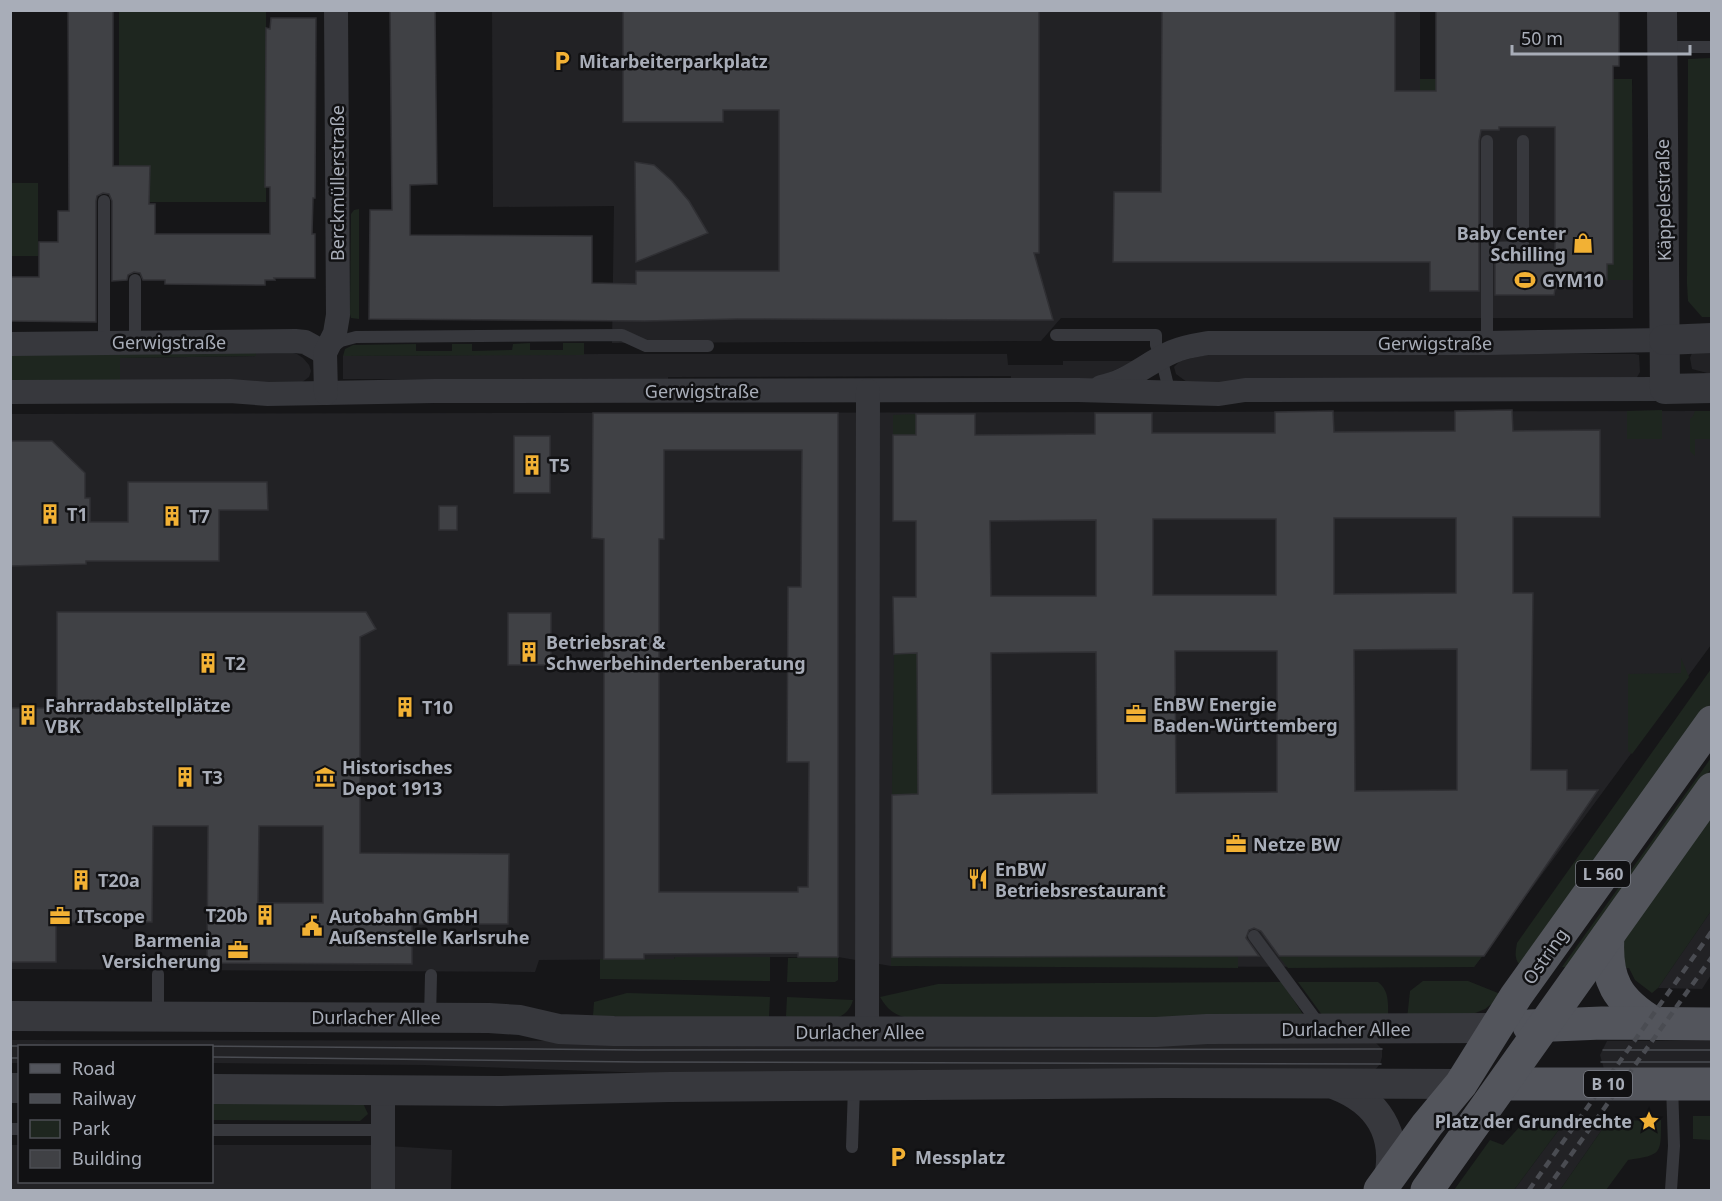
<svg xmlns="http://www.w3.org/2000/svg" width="1722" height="1201" font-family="'Noto Sans',sans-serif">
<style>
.built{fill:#222225}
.green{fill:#1e261f}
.building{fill:#404145;stroke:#303034;stroke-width:1.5;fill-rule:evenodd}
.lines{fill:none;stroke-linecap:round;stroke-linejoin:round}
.service{stroke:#37383d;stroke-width:12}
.minor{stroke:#37383d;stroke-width:24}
.tertiary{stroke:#37383d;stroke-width:30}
.primary{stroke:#53555c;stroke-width:33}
.tram{stroke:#4a4c52;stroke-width:1.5}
.rail{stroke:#4a4c52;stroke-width:4.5;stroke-dasharray:8 6;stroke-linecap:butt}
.labels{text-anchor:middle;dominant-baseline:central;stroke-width:5;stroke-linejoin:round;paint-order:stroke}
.shield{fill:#111113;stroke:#7b7e86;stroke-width:1.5}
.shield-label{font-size:16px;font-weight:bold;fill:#a8adb8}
.poi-label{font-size:18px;font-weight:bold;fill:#a8adb8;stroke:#111113;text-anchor:start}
.street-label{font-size:18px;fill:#a8adb8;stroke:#111113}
</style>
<rect width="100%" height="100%" fill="#161618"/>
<g class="built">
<polygon points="492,11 1420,11 1420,79 1632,79 1633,318 1061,318 1041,341 612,343 614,206 493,207"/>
<polygon points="256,349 281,350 297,354 303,358 309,365 311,371 309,377 301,383 120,383 120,358 256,356"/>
<polygon points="1711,351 1711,374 1692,369 1690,358 1692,353"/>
<polygon points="602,354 1007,354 1008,365 1063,365 1063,361 1135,361 1095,379 1011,379 1011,376 1007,376 668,377 668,380 343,379 343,356"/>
<polygon points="1532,354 1635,354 1639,355 1640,372 1636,379 1191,385 1176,374 1174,367 1180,361 1206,355"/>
<polygon points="1711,411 1711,645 1474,967 891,966 838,957 675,957 674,959 539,960 535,972 11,969 10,414"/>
<polygon points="1711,911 1711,975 1702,989 1658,988"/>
<polygon points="10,1040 1375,1042 1382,1049 1382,1057 1380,1064 1375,1070 647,1073 424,1065 212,1063 212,1046 20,1046 19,1063 11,1063"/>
<polygon points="1607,1041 1711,1041 1711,1069 1604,1069 1600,1055"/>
<polygon points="1566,1120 1608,1121 1560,1190 1514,1190"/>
<polygon points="10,1145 19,1145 20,1182 212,1182 212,1145 372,1145 452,1150 451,1190 11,1190"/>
</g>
<g class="green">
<polygon points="119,11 266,11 266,202 130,202 119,187"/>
<polygon points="1711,58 1712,317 1702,317 1688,301 1687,284 1688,59"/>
<polygon points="1420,79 1632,79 1633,280 1607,280 1607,264 1613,264 1613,86 1577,86 1577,91 1430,91 1430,236 1420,236"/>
<rect x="11" y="183" width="27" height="73"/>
<polygon points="359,209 359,319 351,318 350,314 351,214 354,210"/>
<polygon points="530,343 530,350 563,350 563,343 584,343 584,355 343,356 345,349 353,345 416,344 416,351 452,351 452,344 472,344 472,351 512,350 513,344"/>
<polygon points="256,349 256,356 120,358 120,383 11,383 10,350"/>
<polygon points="1662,410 1662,439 1627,439 1627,411"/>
<polygon points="1695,411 1712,411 1711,439 1695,439 1695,456 1690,451 1690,419 1693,416"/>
<polygon points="916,414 916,435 893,435 893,415"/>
<polygon points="917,653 918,794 892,795 894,654"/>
<polygon points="1681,658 1689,677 1632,754 1628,751 1628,674 1681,673"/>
<path d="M 1711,669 L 1711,703 L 1523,968 C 1514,961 1515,954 1517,943 Z"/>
<polygon points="1711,758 1711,769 1570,968 1562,967"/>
<polygon points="1711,807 1711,911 1658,988 1652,993 1635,980 1629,968 1621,968 1625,934"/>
<polygon points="891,954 1238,954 1238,968 891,966"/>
<polygon points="1277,954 1484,954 1474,967 1288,968"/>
<polygon points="675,957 770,957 770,981 600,979 600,959 674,959"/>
<polygon points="838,957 838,980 835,982 787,982 788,958"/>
<polygon points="1423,981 1468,981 1503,995 1485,1009 1473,1014 1407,1019 1410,991"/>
<path d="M 1282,982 L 1306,1019 L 908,1018 C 894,1015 887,1009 880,997 L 938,984 Z"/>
<path d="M 1298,982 L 1378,982 C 1390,991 1388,1005 1388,1020 L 1325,1019 Z"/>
<polygon points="627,993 770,997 769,1017 766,1019 593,1016 594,1002"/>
<path d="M 787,997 L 853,1000 C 846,1027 811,1020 790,1020 L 786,1016 Z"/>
<polygon points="362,1101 368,1114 360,1121 212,1120 212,1102"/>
<polygon points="1693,1116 1711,1116 1711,1140 1693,1139"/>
<polygon points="1538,1117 1566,1120 1514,1190 1454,1190 1490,1140 1503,1145 1524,1122"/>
<path d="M 1661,1120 C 1661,1154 1662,1155 1628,1160 L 1606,1190 L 1560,1190 L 1608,1121 Z"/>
</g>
<g class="building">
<polygon points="68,10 113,10 113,166 150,166 149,204 155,204 155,234 270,234 270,187 265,187 266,28 270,29 271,18 316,18 315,198 313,198 312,234 315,234 315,278 274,278 275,280 265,280 265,285 165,284 165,280 143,280 140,273 134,272 128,275 127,280 112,281 112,201 109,194 103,193 97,196 96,201 96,322 10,321 10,279 12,277 39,277 39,242 58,242 58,211 69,211"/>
<polygon points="390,10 435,10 437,184 410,185 410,235 592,236 592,283 636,284 636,271 779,271 779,110 723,110 723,122 623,122 623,10 1039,10 1039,253 1034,253 1053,320 738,319 645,321 369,319 370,210 392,210"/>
<polygon points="1162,10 1395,10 1395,91 1436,91 1436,10 1619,10 1619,66 1613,66 1613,264 1607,264 1607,280 1573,280 1555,289 1554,295 1495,295 1495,259 1555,259 1555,127 1499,127 1499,130 1481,130 1479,141 1479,291 1430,291 1430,262 1113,262 1114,192 1161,192"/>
<polygon points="635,162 654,165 672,181 689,201 708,233 636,262"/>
<path d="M 1512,410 L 1513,431 L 1600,430 L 1600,517 L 1513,517 L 1513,593 L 1533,593 L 1531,770 L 1567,770 L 1567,790 L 1598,790 L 1484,956 L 1279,956 L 1261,931 L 1254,928 L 1249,930 L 1246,938 L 1259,956 L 892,957 L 892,795 L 918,794 L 917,653 L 894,654 L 893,597 L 916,597 L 916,521 L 893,521 L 893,435 L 916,435 L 916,414 L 975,414 L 975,435 L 1095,434 L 1095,413 L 1152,413 L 1152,433 L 1275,433 L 1275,412 L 1333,411 L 1334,432 L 1455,431 L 1455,411 ZM 1334,518 L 1456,518 L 1456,593 L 1334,594 ZM 1153,519 L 1276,519 L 1276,595 L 1153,595 ZM 1096,520 L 1096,596 L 991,596 L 990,521 ZM 1457,649 L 1457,790 L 1355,791 L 1354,650 ZM 1175,651 L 1277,651 L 1277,792 L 1176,793 ZM 1096,652 L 1097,793 L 992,794 L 991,653 Z"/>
<path d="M 593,413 L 838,413 L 838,957 L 798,957 L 798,953 L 644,954 L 644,959 L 604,959 L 604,539 L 592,538 ZM 664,450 L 802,450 L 801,587 L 788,587 L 787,762 L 809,762 L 808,887 L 798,887 L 798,892 L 659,892 L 659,539 L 664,539 Z"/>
<rect x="514" y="436" width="36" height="57"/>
<polygon points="10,441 52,441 85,473 85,498 90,498 90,522 128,522 128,482 267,482 268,510 219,510 219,561 86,561 86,564 10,566"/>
<rect x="439" y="506" width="18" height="24"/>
<path d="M 57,612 L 366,612 L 376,629 L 360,637 L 360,853 L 509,854 L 508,924 L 412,924 L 412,964 L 207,963 L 208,826 L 153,826 L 152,922 L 56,922 L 56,962 L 10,962 L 10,708 L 57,708 ZM 259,826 L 323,826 L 323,903 L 258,903 Z"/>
<rect x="508" y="613" width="43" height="52"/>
</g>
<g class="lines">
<g class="service">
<polyline points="1663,47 1712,47"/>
<polyline points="1487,248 1523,247 1523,141"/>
<polyline points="135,280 135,342"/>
<polyline points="1056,335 1156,335 1156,345 1161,357 1170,394"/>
<polyline points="104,343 104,201"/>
<polyline points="1487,343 1487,141"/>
<polyline points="333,347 341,341 356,337 622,335 646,346 708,346"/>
<polyline points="1254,936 1316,1020 1318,1028"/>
<polyline points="158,1016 158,974"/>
<polyline points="430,1018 431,975"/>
<polyline points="10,1129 20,1129"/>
<polyline points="212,1130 383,1130"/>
<polyline points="852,1147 854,1087"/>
<polyline points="1671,1190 1674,1146 1672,1085"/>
</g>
<g class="minor">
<polyline points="10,344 295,341 305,342 325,353"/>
<path d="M 1101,387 C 1128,382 1147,363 1172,352 C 1183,347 1196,345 1208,343 L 1487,343 L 1664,340"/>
<polyline points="10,392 230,391 268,394 434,391 1078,390 1219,394 1245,390 1665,389"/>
<polyline points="326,393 325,353 335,333 338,315 336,10"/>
<polyline points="867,1032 868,391"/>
<polyline points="383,1190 383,1089"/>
</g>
<g class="tertiary">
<polyline points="1662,10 1665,389 1712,388"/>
<polyline points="1664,340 1712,338"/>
<polyline points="10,1016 489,1018 520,1020 559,1029 614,1031 1156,1032 1207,1029 1497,1028"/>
<path d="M 1336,1085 C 1377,1101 1398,1133 1389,1178"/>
<polyline points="10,1088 20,1088"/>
<polyline points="212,1089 501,1091 669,1087 1164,1083 1461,1084"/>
</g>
<g class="primary">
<path d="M 1608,936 C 1605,980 1617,1001 1654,1023"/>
<polyline points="1529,1026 1602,1023 1712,1024"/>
<polyline points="1504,1084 1712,1084"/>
<polyline points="1380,1190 1427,1125 1461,1084 1516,996 1712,722"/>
<polyline points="1427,1190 1712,789"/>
</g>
<g class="tram">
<polyline points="10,1046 183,1046"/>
<polyline points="187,1046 639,1050 1382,1049"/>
<polyline points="1603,1050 1712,1050"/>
<polyline points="212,1057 638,1062 1381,1064"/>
<polyline points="10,1058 20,1058"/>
<polyline points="1601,1062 1712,1062"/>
</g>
<g class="rail">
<polyline points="1529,1190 1712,931"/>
<polyline points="1546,1190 1712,957"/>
</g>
</g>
<defs>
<g id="parking-bare" transform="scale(1.62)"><path d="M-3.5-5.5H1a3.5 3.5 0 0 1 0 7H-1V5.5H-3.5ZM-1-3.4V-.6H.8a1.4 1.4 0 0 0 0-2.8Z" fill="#f2b134" stroke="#111113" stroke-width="2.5" paint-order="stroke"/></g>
<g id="shop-bare" transform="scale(1.62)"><path d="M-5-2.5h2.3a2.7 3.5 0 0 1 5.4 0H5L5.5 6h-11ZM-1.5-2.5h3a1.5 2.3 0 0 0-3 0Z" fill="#f2b134" stroke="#111113" stroke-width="2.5" paint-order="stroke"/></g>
<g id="stadium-bare" transform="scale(1.62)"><path d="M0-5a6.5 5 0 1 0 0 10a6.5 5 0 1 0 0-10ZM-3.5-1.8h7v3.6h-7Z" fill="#f2b134" stroke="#111113" stroke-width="2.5" paint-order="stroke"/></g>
<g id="building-bare" transform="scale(1.62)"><path d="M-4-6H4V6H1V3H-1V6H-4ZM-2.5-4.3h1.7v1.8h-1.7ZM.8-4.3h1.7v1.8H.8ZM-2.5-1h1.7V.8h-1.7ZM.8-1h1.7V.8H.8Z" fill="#f2b134" stroke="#111113" stroke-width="2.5" paint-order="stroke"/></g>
<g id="office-bare" transform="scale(1.62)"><path d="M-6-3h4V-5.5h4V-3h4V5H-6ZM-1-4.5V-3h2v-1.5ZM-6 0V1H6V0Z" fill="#f2b134" stroke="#111113" stroke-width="2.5" paint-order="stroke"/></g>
<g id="museum-bare" transform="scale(1.62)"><path d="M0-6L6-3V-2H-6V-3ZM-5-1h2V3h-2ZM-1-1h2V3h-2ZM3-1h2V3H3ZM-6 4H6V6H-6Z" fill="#f2b134" stroke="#111113" stroke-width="2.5" paint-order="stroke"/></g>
<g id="restaurant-bare" transform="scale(1.62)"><path d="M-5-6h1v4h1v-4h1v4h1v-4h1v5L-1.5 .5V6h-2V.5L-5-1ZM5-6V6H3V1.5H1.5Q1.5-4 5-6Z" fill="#f2b134" stroke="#111113" stroke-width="2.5" paint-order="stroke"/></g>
<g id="civic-bare" transform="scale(1.62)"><path d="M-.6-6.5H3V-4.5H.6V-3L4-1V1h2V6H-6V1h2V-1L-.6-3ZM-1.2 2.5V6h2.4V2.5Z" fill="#f2b134" stroke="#111113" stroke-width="2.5" paint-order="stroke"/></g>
<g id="sight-bare" transform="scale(1.62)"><path d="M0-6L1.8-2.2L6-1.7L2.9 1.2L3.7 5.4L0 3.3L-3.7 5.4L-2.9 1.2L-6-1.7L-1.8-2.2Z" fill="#f2b134" stroke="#111113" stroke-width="2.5" paint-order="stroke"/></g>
</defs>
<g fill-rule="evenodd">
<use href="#parking-bare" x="562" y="61"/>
<use href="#shop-bare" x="1583" y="243"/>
<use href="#stadium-bare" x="1525" y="280"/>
<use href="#building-bare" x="532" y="465"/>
<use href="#building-bare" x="50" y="514"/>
<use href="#building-bare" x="172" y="516"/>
<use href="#building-bare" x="529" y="652"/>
<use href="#building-bare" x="208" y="663"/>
<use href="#building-bare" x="405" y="707"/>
<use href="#office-bare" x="1136" y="714"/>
<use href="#building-bare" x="28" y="715"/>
<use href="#building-bare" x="185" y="777"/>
<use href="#museum-bare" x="325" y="777"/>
<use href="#office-bare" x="1236" y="844"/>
<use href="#restaurant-bare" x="978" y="879"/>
<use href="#building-bare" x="81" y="880"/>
<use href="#building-bare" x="265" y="915"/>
<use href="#office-bare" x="60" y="916"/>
<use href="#civic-bare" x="312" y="926"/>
<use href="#office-bare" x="238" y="950"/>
<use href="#sight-bare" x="1649" y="1121"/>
<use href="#parking-bare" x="898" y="1157"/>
</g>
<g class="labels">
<g class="shield">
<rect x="1576" y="861" width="54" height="26" rx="4.5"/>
<rect x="1584" y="1071" width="48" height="26" rx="4.5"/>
</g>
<g class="shield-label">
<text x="1603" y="874">L 560</text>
<text x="1608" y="1084">B 10</text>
</g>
<g class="poi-label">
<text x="579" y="61">Mitarbeiterparkplatz</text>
<text x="1566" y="233" text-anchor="end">Baby Center<tspan x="1566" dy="21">Schilling</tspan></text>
<text x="1542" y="280">GYM10</text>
<text x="549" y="465">T5</text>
<text x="67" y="514">T1</text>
<text x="189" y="516">T7</text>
<text x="546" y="642">Betriebsrat &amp;<tspan x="546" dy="21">Schwerbehindertenberatung</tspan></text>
<text x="225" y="663">T2</text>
<text x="1153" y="704">EnBW Energie<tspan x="1153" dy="21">Baden-Württemberg</tspan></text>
<text x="45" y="705">Fahrradabstellplätze<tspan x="45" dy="21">VBK</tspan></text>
<text x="422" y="707">T10</text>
<text x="342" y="767">Historisches<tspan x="342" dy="21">Depot 1913</tspan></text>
<text x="202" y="777">T3</text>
<text x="1253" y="844">Netze BW</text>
<text x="995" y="869">EnBW<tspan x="995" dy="21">Betriebsrestaurant</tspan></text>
<text x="98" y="880">T20a</text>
<text x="248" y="915" text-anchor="end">T20b</text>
<text x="77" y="916">ITscope</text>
<text x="329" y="916">Autobahn GmbH<tspan x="329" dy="21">Außenstelle Karlsruhe</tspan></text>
<text x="221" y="940" text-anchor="end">Barmenia<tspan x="221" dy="21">Versicherung</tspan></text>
<text x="1632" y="1121" text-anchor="end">Platz der Grundrechte</text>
<text x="915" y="1157">Messplatz</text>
</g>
<g class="street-label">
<text transform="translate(337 183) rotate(-90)">Berckmüllerstraße</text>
<text transform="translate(1663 200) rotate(-91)">Käppelestraße</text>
<text x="169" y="342">Gerwigstraße</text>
<text x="1435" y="343">Gerwigstraße</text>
<text x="702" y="391">Gerwigstraße</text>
<text transform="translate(1545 956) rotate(-55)">Ostring</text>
<text x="376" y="1017">Durlacher Allee</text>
<text x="1346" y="1029">Durlacher Allee</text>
<text x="860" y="1032">Durlacher Allee</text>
</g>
</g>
<rect width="1722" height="1201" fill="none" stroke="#a8adb8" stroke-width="24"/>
<rect x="18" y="1045" width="195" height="138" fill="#111113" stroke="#4d4f55" stroke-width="1.5"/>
<rect x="30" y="1064" width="30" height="9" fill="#53555c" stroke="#4d4f55" stroke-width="1.5"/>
<text x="72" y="1075" font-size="18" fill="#a8adb8">Road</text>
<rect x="30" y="1094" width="30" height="9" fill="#4a4c52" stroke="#4d4f55" stroke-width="1.5"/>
<text x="72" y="1105" font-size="18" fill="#a8adb8">Railway</text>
<rect x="30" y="1120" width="30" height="18" fill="#1e261f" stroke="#4d4f55" stroke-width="1.5"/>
<text x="72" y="1135" font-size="18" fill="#a8adb8">Park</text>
<rect x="30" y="1150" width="30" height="18" fill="#404145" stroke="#4d4f55" stroke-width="1.5"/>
<text x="72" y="1165" font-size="18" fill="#a8adb8">Building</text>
<path d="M1512 45v9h178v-9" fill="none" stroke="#a8adb8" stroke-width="3"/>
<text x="1521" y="45" font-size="18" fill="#a8adb8" stroke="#111113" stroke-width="4.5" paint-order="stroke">50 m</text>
</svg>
